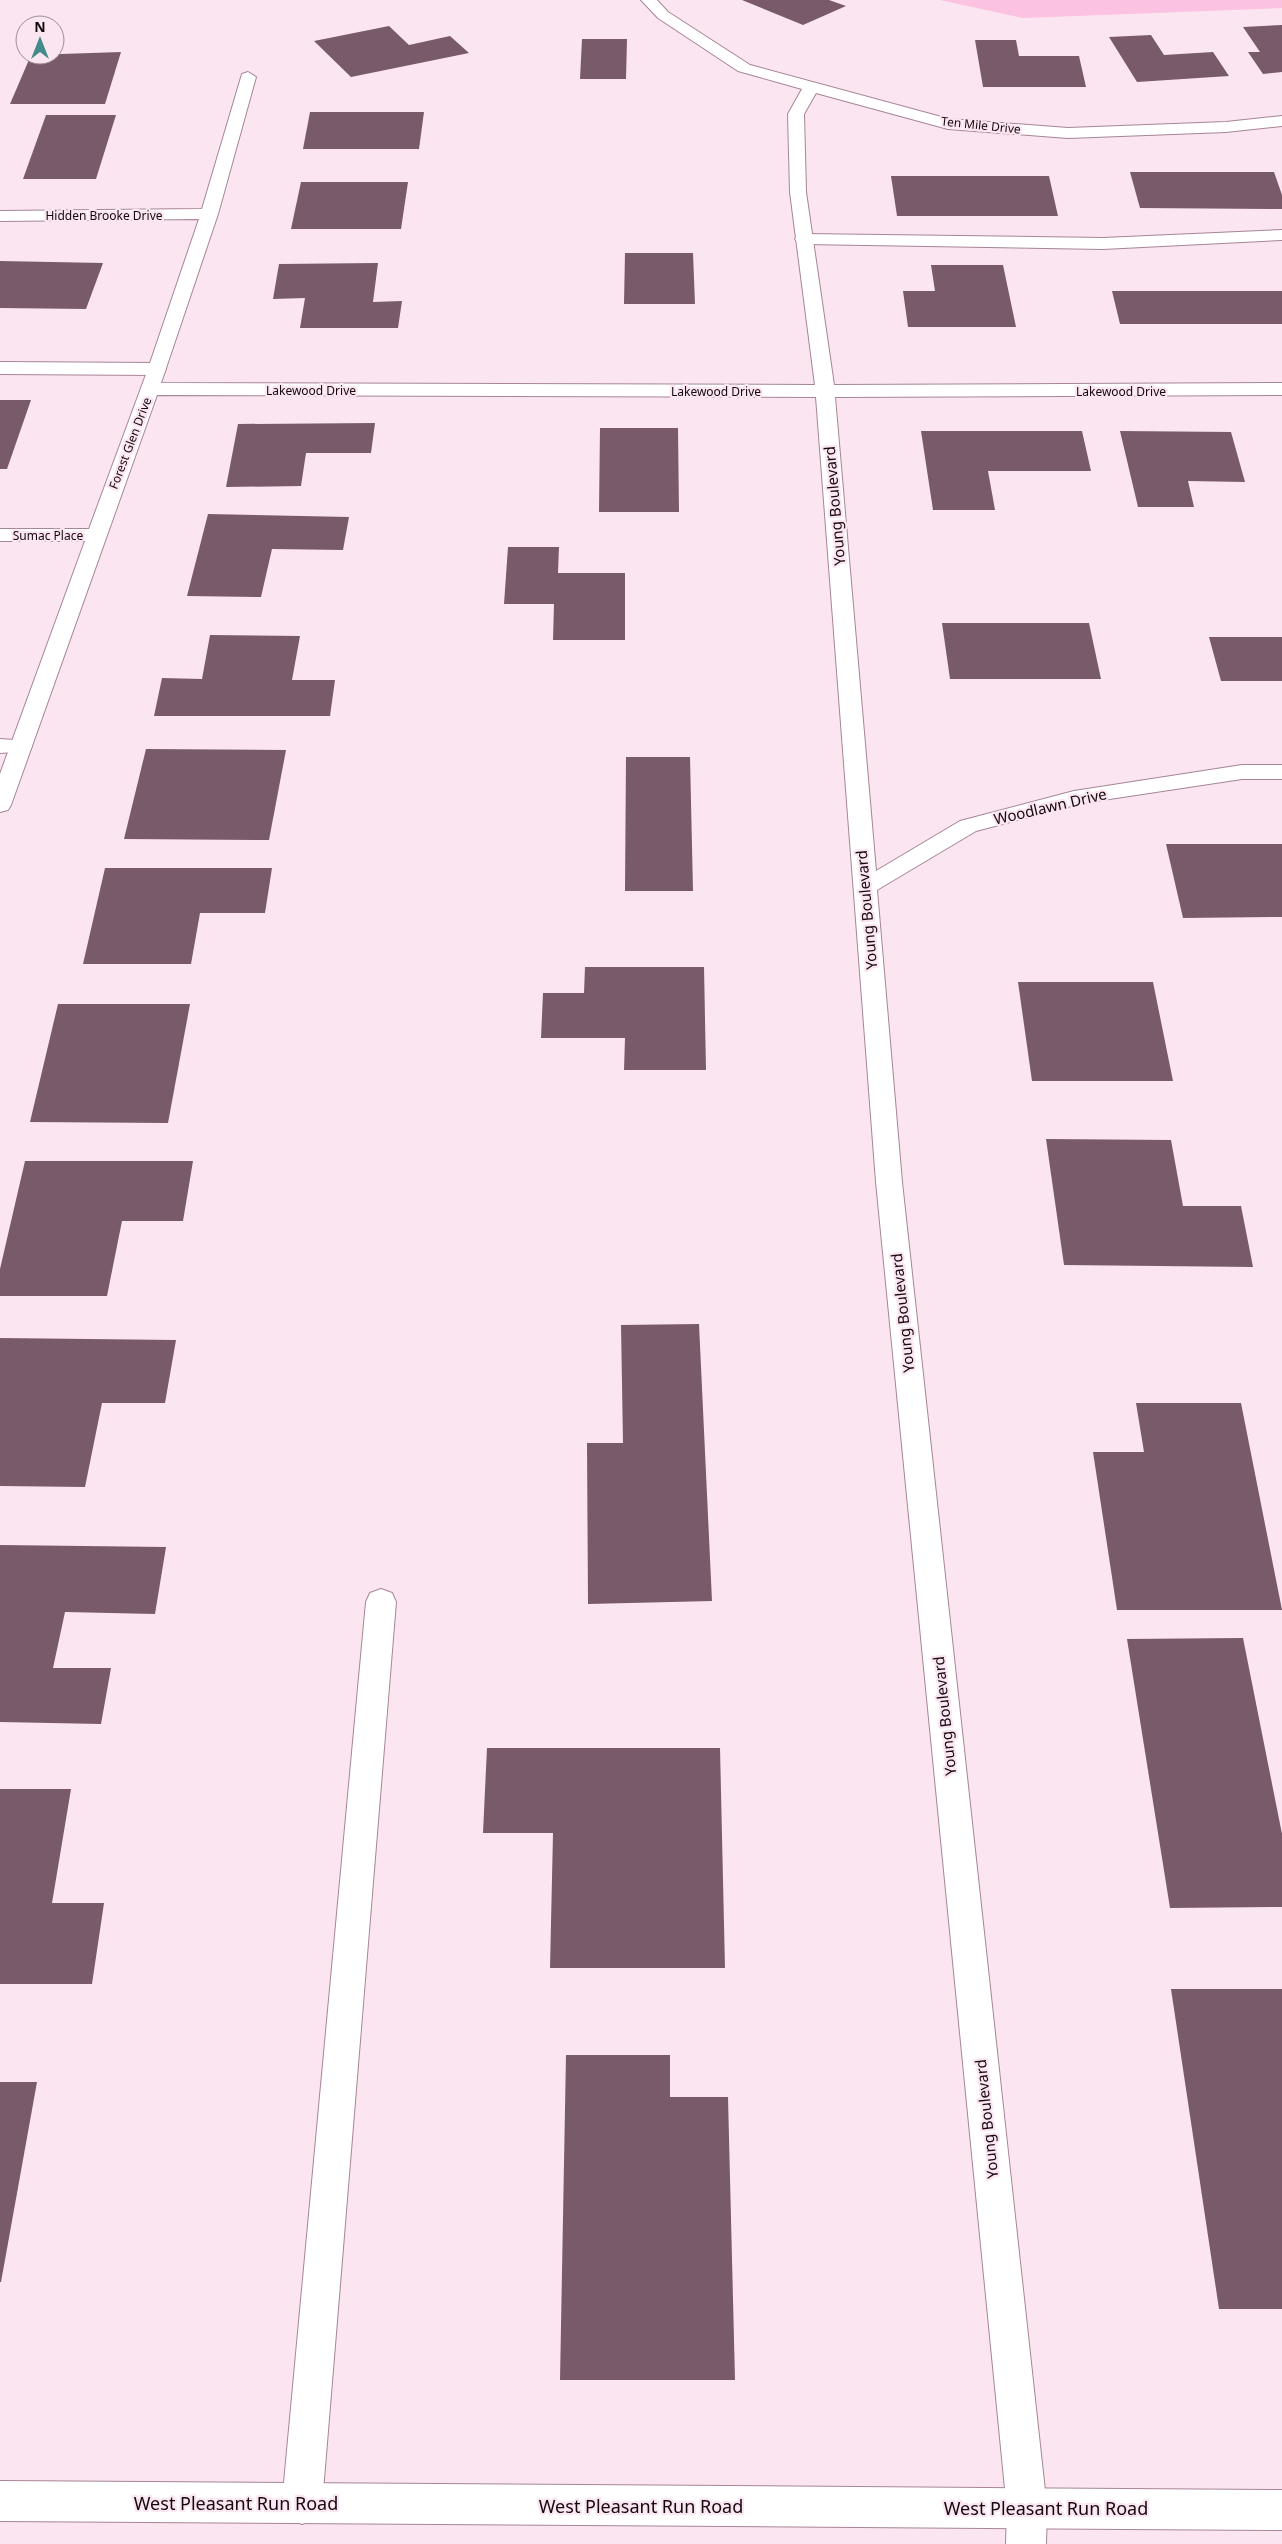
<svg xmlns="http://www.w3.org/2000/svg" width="1282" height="2544" font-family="'Noto Sans',sans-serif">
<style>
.green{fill:#fbc2e1}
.building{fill:#795a6b}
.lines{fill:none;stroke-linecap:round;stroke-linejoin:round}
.lane-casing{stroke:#a68597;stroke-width:2}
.street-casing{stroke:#a68597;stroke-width:2}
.secondary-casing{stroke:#a68597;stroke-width:2}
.lane{fill:#fff;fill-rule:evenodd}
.street{fill:#fff;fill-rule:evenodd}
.secondary{fill:#fff;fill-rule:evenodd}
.labels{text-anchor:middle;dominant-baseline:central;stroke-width:4.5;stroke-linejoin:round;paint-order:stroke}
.far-street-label{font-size:12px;fill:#14090f;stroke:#fbe5f0}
.street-label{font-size:15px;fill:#14090f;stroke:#fbe5f0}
.near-street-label{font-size:18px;fill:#14090f;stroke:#fbe5f0}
</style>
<rect width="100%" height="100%" fill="#fbe5f0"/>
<polygon class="green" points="940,0 1282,0 1282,8 1023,18"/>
<g class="building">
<polygon points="742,0 829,0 846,6 803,25"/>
<polygon points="1282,25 1282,72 1263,74 1248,52 1260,52 1243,27"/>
<polygon points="389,26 409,45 450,36 469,53 351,77 314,41"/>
<polygon points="1151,35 1164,55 1213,52 1229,76 1137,82 1109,37"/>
<polygon points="582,39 627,39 626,79 580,79"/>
<polygon points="975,40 1016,40 1019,56 1079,56 1086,87 983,87"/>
<polygon points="121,52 105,104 10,104 31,55"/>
<polygon points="310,112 424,112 419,149 303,149"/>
<polygon points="46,115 116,115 96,179 23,179"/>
<polygon points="1130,172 1274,172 1282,195 1282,209 1140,208"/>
<polygon points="891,176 1049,176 1058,216 897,216"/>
<polygon points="301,182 408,182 401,229 291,229"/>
<polygon points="625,253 693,253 695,304 624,304"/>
<polygon points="0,261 103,263 86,309 0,308"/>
<polygon points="378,263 373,302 402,301 398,328 300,328 305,298 273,299 279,264"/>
<polygon points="931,265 1003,265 1016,327 908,327 903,291 935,291"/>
<polygon points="1112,291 1282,291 1282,324 1120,324"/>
<polygon points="0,400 31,400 7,469 0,469"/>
<polygon points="375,423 371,453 306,453 301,486 226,487 238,424"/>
<polygon points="600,428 678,428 679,512 599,512"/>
<polygon points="921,431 1082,431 1091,471 988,471 995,510 933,510"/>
<polygon points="1120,431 1231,432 1245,482 1188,481 1194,507 1138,507"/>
<polygon points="208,514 349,517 343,550 272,549 261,597 187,596"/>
<polygon points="508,547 559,547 558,573 625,573 625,640 553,640 554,604 504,604"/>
<polygon points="942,623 1089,623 1101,679 950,679"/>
<polygon points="210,635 300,636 292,680 335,680 330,716 154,716 162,678 202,679"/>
<polygon points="1209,637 1282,637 1282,681 1221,681"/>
<polygon points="146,749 286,750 269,840 124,839"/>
<polygon points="626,757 690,757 693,891 625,891"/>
<polygon points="1166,844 1282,844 1282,917 1183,918"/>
<polygon points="105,868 272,868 265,913 200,913 191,964 83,964"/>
<polygon points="585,967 704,967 706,1070 624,1070 625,1038 541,1038 543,993 584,993"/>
<polygon points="1018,982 1153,982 1173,1081 1032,1081"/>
<polygon points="58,1004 190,1004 168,1123 30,1122"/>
<polygon points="1046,1139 1171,1140 1183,1206 1241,1206 1253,1267 1064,1265"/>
<polygon points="25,1161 193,1161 183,1221 122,1221 107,1296 0,1296 0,1269"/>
<polygon points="699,1324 712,1601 588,1604 587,1443 623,1443 621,1325"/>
<polygon points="0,1338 176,1340 165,1403 102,1403 85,1487 0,1486"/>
<polygon points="1136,1403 1241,1403 1282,1610 1117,1610 1093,1452 1144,1452"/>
<polygon points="0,1545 166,1547 155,1614 65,1612 53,1668 111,1668 101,1724 0,1722"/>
<polygon points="1243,1638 1282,1834 1282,1907 1170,1908 1127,1639"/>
<polygon points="487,1748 720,1748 725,1968 550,1968 553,1833 483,1833"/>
<polygon points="0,1789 71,1789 52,1903 104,1903 92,1984 0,1984"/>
<polygon points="1171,1989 1282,1989 1282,2309 1219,2309"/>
<polygon points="566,2055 670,2055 670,2097 728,2097 735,2380 560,2380"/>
<polygon points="0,2082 37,2082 1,2282 0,2282"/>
</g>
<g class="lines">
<g class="lane-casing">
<g id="lane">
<polygon points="1282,230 1282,240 1103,249 804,244 798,243 795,239 798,235 804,234 1103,238"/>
<polygon points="0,362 157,363 164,365 166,369 164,373 157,375 0,374"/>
<polygon points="0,739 29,741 32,746 29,751 0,753"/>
<polygon points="381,1589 392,1593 396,1602 322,2504 316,2518 302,2524 288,2518 282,2504 366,1602 370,1593"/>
</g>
</g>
<g class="street-casing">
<polygon id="street" points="641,0 657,0 668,12 750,65 949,119 1068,128 1226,122 1282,116 1282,126 1226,132 1068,138 948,129 816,93 804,114 806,192 834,385 1282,383 1282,395 835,397 876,871 960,821 1074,791 1242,765 1282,765 1282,779 1242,779 1083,803 976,831 877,890 902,1182 1047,2509 1046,2544 1006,2544 1007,2509 876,1182 816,397 157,395 11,805 8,810 0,812 0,774 85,541 0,541 0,529 89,529 148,369 199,219 0,221 0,211 202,209 242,74 248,72 256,77 218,214 161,383 815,385 790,192 788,114 802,89 738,71 658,18"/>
</g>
<g class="secondary-casing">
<polygon id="secondary" points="0,2481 1282,2490 1282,2530 0,2521"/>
</g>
<use href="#lane" class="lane"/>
<use href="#street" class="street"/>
<use href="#secondary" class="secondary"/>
</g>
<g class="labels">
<g class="far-street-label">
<text transform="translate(981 125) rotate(6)">Ten Mile Drive</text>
<text x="104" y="215">Hidden Brooke Drive</text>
<text x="311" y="390">Lakewood Drive</text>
<text x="716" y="391">Lakewood Drive</text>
<text x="1121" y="391">Lakewood Drive</text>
<text transform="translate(130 443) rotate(-69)">Forest Glen Drive</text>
<text x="48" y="535">Sumac Place</text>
</g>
<g class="street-label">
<text transform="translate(834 506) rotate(-95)">Young Boulevard</text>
<text transform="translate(1050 806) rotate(-13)">Woodlawn Drive</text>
<text transform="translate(866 910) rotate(-95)">Young Boulevard</text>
<text transform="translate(902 1313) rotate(-96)">Young Boulevard</text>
<text transform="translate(944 1716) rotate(-96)">Young Boulevard</text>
<text transform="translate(986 2119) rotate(-96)">Young Boulevard</text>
</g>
<g class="near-street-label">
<text x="236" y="2503">West Pleasant Run Road</text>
<text x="641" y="2506">West Pleasant Run Road</text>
<text x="1046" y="2508">West Pleasant Run Road</text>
</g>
</g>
<g transform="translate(40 40)"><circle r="24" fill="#fbe5f0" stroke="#9f8d96"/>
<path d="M0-4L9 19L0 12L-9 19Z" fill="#438b8b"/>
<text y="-8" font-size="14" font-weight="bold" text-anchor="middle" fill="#14090f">N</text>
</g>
</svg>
